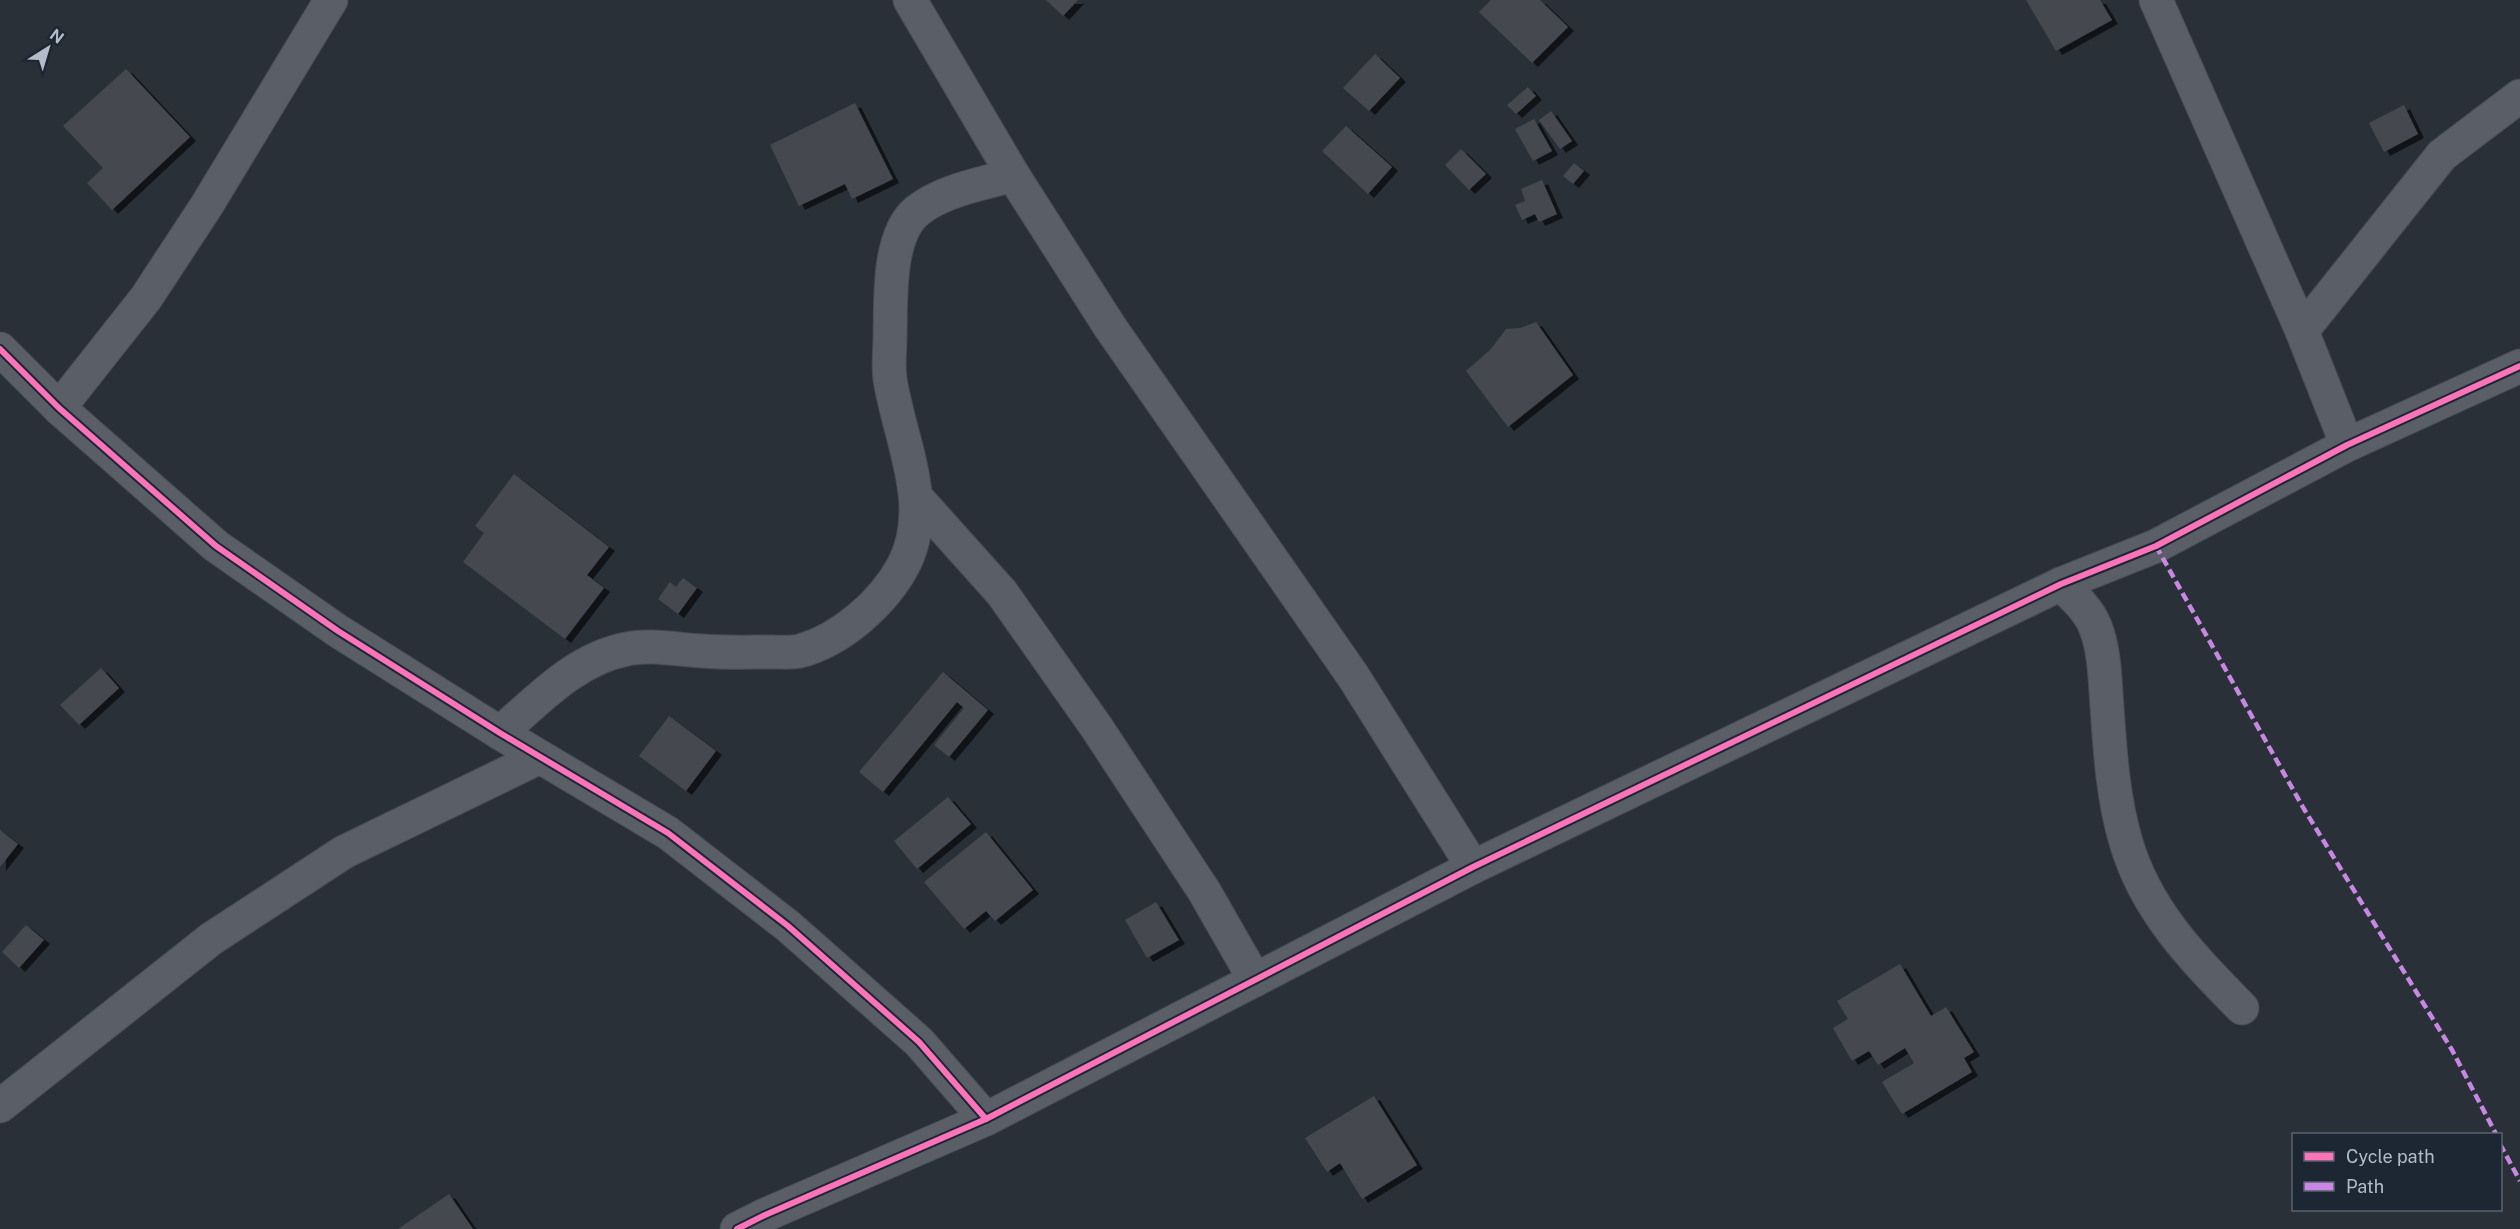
<svg xmlns="http://www.w3.org/2000/svg" width="2520" height="1229" font-family="'Public Sans',sans-serif">
<style>
.building{fill:#444950;filter:url(#shadow)}
.lines{fill:none;stroke-linecap:round;stroke-linejoin:round}
.minor-casing{stroke:#484c53;stroke-width:35}
.minor{stroke:#5a5e66;stroke-width:33}
.quiet{stroke:#c787e3;stroke-width:4.5;stroke-dasharray:9 4.5;stroke-linecap:butt}
.cycleway-casing{stroke:#1d2633;stroke-width:10}
.cycleway{stroke:#fb73b8;stroke-width:6}
</style>
<defs>
<filter id="shadow"><feDropShadow dx="6" dy="4" stdDeviation="0" flood-color="#0009"/></filter>
</defs>
<rect width="100%" height="100%" fill="#2a3038"/>
<g class="building">
<polygon points="1046,0 1078,0 1063,16"/>
<polygon points="1491,0 1540,0 1568,27 1532,63 1479,12"/>
<polygon points="2026,0 2100,0 2112,20 2056,51"/>
<polygon points="1375,54 1400,78 1369,111 1343,88"/>
<polygon points="126,69 190,137 112,210 87,183 103,168 63,126"/>
<polygon points="1528,87 1536,96 1516,114 1507,105"/>
<polygon points="855,103 893,179 852,199 845,184 799,206 770,145"/>
<polygon points="2404,105 2418,134 2384,152 2369,123"/>
<polygon points="1551,111 1572,141 1560,149 1539,120"/>
<polygon points="1534,119 1552,151 1533,161 1515,129"/>
<polygon points="1346,126 1392,167 1368,194 1322,151"/>
<polygon points="1461,149 1486,174 1469,190 1445,165"/>
<polygon points="1574,163 1584,171 1573,184 1563,176"/>
<polygon points="1542,180 1557,214 1539,222 1535,214 1522,220 1515,205 1525,201 1521,189"/>
<polygon points="1536,322 1573,375 1508,427 1466,371 1491,349 1506,329 1520,328"/>
<polygon points="514,474 609,547 587,575 604,588 565,639 463,562 484,533 475,526"/>
<polygon points="683,578 697,588 678,614 658,599 670,582 676,587"/>
<polygon points="101,668 119,688 79,725 60,705"/>
<polygon points="943,672 988,710 949,757 934,745 964,708 957,702 883,792 859,772"/>
<polygon points="669,716 716,751 686,791 639,756"/>
<polygon points="948,797 971,824 917,869 894,841"/>
<polygon points="0,830 18,844 0,867"/>
<polygon points="986,832 1033,890 995,921 986,911 964,929 924,882"/>
<polygon points="1156,902 1179,940 1147,958 1125,920"/>
<polygon points="26,925 44,940 19,968 2,952"/>
<polygon points="1900,964 1931,1016 1946,1007 1974,1052 1964,1058 1972,1072 1902,1114 1882,1082 1914,1063 1905,1048 1878,1065 1869,1051 1852,1061 1833,1028 1848,1019 1837,1001"/>
<polygon points="1374,1096 1417,1165 1362,1199 1340,1163 1327,1172 1305,1138"/>
<polygon points="449,1194 473,1229 398,1229"/>
</g>
<g class="lines">
<g class="minor-casing">
<g id="minor">
<polyline points="910,0 1013,175 1110,327 1353,676 1473,867"/>
<polyline points="2156,0 2302,331 2347,445"/>
<polyline points="2302,331 2442,155 2520,96"/>
<polyline points="0,349 59,408 216,546 338,631 500,733 668,833 788,926 919,1042 986,1119"/>
<polyline points="59,408 146,298 207,205 331,0"/>
<polyline points="916,497 1002,593 1097,728 1204,891 1255,980"/>
<path d="M 2061,584 C 2073,596 2088,609 2095,626 C 2105,651 2105,681 2107,707 C 2110,751 2113,799 2126,842 C 2146,911 2193,958 2242,1008"/>
<path d="M 500,733 C 538,700 575,659 627,649 C 650,644 679,650 702,651 C 725,653 749,652 772,652 C 781,652 792,653 800,651 C 841,640 883,603 903,566 C 935,506 899,439 890,379 C 888,365 890,350 890,337 C 891,301 887,236 917,211 C 943,190 982,184 1013,175"/>
<polyline points="0,1106 211,939 344,852 540,757"/>
<polyline points="737,1229 765,1215 986,1119 1473,867 2061,584 2156,546 2347,445 2520,366"/>
</g>
</g>
<use href="#minor" class="minor"/>
<g class="quiet">
<polyline points="2156,546 2304,809 2452,1050 2496,1134"/>
<polyline points="2500,1144 2520,1181"/>
</g>
<g class="cycleway-casing">
<g id="cycleway">
<polyline points="0,349 59,408 216,546 338,631 500,733 668,833 788,926 919,1042 986,1119"/>
<polyline points="737,1229 765,1215 986,1119 1473,867 2061,584 2156,546 2347,445 2520,366"/>
</g>
</g>
<use href="#cycleway" class="cycleway"/>
</g>
<rect x="2292" y="1133" width="210" height="78" fill="#1d2633" stroke="#59626f" stroke-width="1.5"/>
<rect x="2304" y="1152" width="30" height="9" fill="#fb73b8" stroke="#59626f" stroke-width="1.5"/>
<text x="2346" y="1163" font-size="18" fill="#b4bcc9">Cycle path</text>
<rect x="2304" y="1182" width="30" height="9" fill="#c787e3" stroke="#59626f" stroke-width="1.5"/>
<text x="2346" y="1193" font-size="18" fill="#b4bcc9">Path</text>
<g transform="translate(48 48) rotate(37)" stroke="#1d2633" stroke-width="4.5" paint-order="stroke">
<path d="M0-4.5L10 22L0 15L-10 22Z" fill="#b4bcc9"/>
<text y="-9" font-size="16" font-weight="bold" text-anchor="middle" fill="#b4bcc9">N</text>
</g>
</svg>
